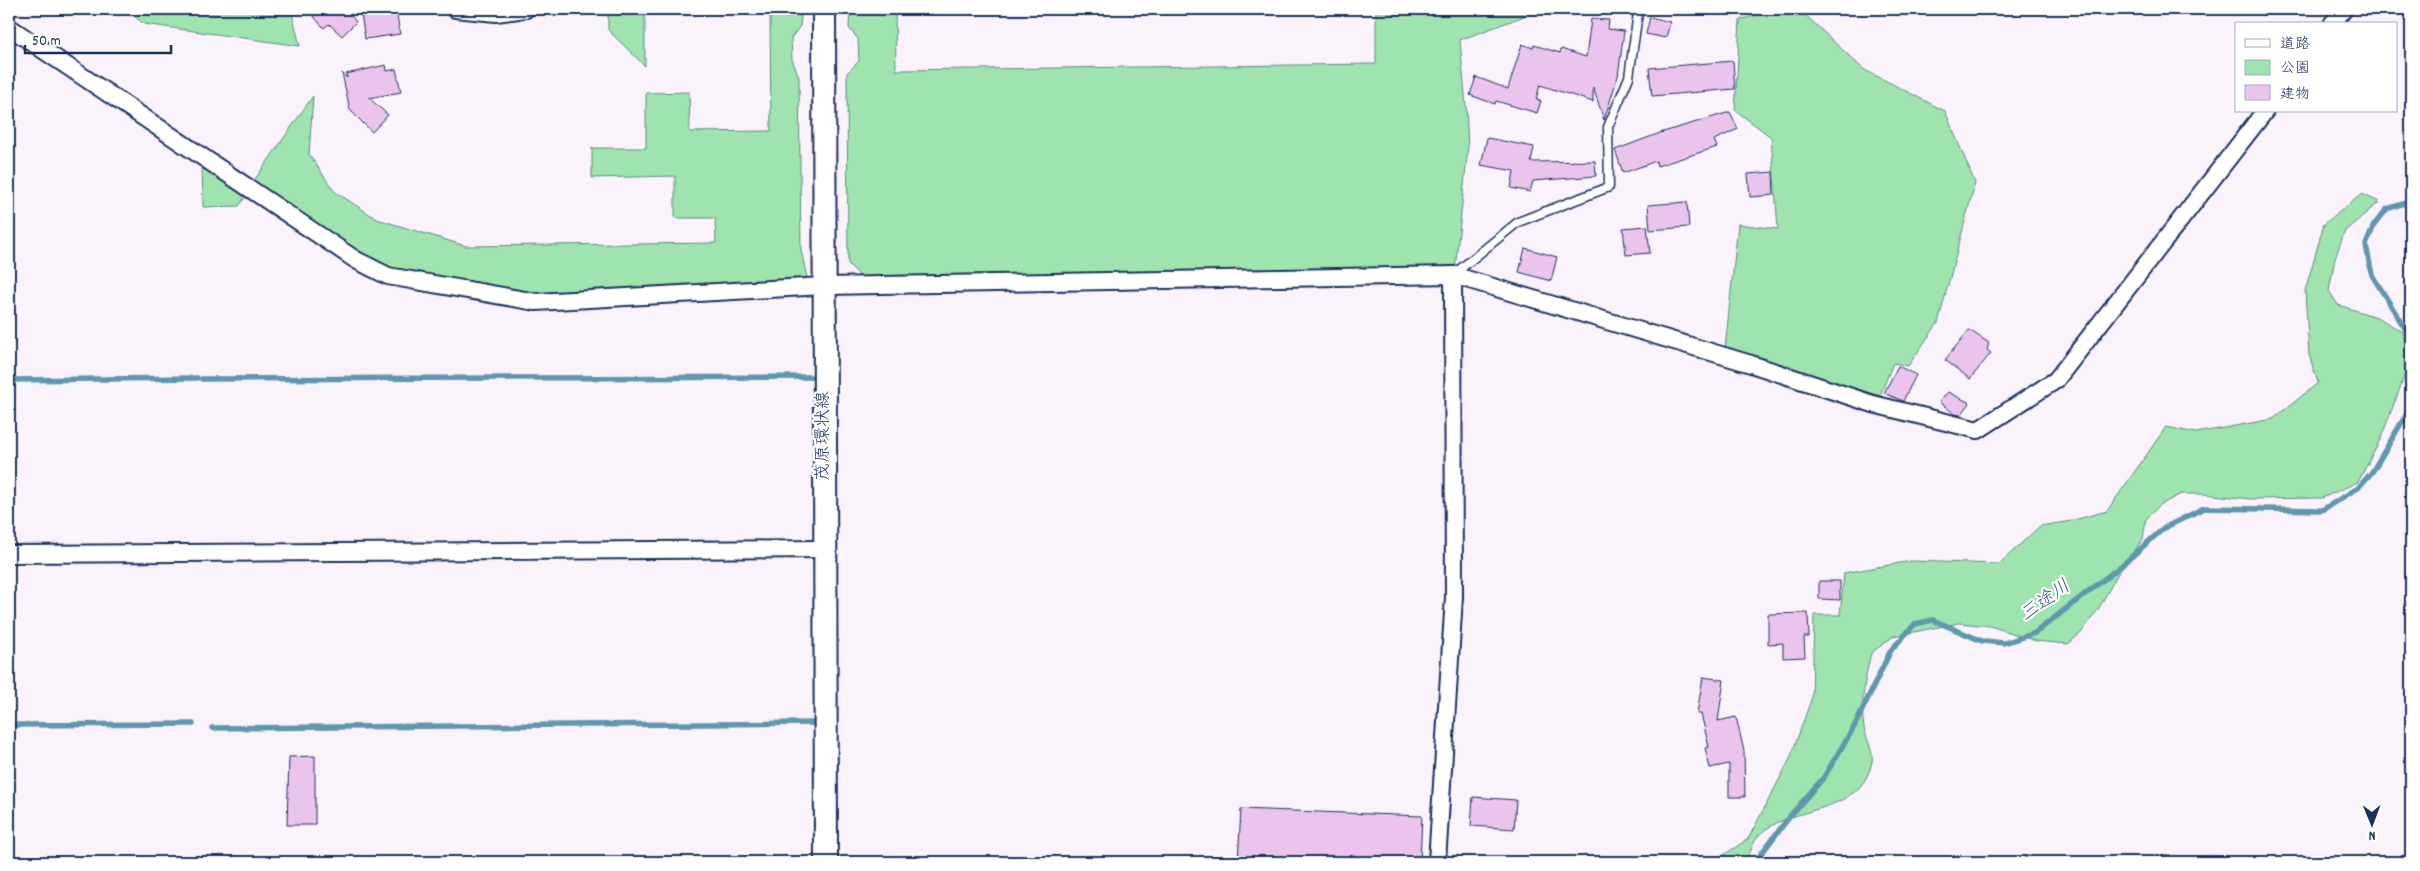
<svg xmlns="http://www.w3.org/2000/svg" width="2420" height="871" font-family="Dekko,'Klee One',sans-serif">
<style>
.green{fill:#9fe3af;stroke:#5d8986}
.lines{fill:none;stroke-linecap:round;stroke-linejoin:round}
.stream{stroke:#5e97ad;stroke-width:5.5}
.building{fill:#ebc4ee;stroke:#1b2f5e}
.lane-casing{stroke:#1b2f5e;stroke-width:11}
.street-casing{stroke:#1b2f5e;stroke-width:20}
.secondary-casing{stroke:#1b2f5e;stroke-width:26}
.lane{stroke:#fff;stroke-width:8}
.street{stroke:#fff;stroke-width:16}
.secondary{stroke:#fff;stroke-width:22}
.labels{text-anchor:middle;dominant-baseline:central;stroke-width:4.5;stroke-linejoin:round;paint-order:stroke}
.street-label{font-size:18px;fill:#1b2f5e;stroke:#fff}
.water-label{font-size:19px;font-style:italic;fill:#375a7f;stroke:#fff}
</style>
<rect width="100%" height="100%" fill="#fbf3fc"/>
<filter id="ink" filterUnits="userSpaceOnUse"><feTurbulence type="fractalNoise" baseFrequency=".02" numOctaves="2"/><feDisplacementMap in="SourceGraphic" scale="10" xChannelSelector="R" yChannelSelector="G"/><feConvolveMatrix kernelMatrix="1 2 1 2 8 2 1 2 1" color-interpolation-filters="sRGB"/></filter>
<g filter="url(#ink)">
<g class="green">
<polygon points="125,9 291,9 300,46 144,24"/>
<polygon points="608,9 645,9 645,66 608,30"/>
<polygon points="770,9 802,9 800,26 791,38 792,59 799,77 801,250 808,282 533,297 387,268 359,256 251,185 313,96 309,154 334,191 377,219 466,246 716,243 715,218 675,218 675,176 592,178 592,148 646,148 646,93 689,92 690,132 771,131"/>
<polygon points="850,9 895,9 896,70 1376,64 1376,9 1543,9 1460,40 1466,106 1468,148 1455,270 864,280 848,264 847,73 859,61 858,39 849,28"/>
<polygon points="1776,9 1799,9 1863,69 1945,111 1975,183 1938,323 1908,366 1893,363 1878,401 1725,349 1738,224 1778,229 1771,137 1735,110 1740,20"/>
<polygon points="202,162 242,187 246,196 239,206 203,207"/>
<path d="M 2362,194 L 2379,202 L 2345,231 L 2335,258 L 2329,291 L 2338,305 L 2377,317 L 2403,332 L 2408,352 L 2408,367 L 2381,438 L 2358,482 L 2322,498 L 2251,499 L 2203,494 L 2181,494 L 2160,505 L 2146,519 L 2143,539 L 2117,575 L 2099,608 L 2081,633 L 2068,644 L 2036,641 L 1990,626 L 1959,623 L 1894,636 L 1871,653 C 1865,679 1860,702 1864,728 C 1866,738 1874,752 1872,762 C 1861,817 1790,804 1759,835 C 1753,841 1750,855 1745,862 L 1713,862 L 1748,839 L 1790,759 L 1812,697 L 1814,615 L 1840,615 L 1844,573 L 1911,561 L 1999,564 L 2040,526 L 2066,522 L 2107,511 L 2166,427 L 2196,433 L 2273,419 L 2318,383 L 2309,355 L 2305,291 L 2324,224 Z"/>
</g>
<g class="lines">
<g class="stream">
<polyline points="2411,201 2387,209 2374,225 2366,245 2372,275 2411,338"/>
<polyline points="202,379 818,377"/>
<polyline points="9,380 197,378"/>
<polyline points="9,725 193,724"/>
<polyline points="212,728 818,723"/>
<polyline points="1755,862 1790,816 1824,777 1854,727 1891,650 1915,624 1933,620 1982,641 2004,643 2035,633 2121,566 2164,528 2204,508 2322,510 2358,488 2372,472 2411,407"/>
</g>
</g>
<g class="building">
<polygon points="307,9 346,9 356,22 342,36 329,24 324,28"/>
<polygon points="396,9 400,34 365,39 361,14"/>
<polygon points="1650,17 1670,22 1666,38 1646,34"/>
<polygon points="1591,19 1609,20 1608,29 1624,31 1618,76 1604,120 1593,87 1593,102 1540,85 1536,99 1541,101 1537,113 1496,101 1495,104 1470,95 1476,77 1508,89 1522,44 1533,48 1534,45 1560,53 1561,49 1586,57"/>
<polygon points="1733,61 1735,89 1652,96 1649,68"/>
<polygon points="386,65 387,71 396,69 401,92 369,98 388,115 372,132 350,110 342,73 347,78 346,74"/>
<polygon points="1730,112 1738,129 1714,140 1717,147 1657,166 1656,161 1623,173 1615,150 1660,133"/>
<polygon points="1487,138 1534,147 1531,162 1595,161 1596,176 1533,181 1530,192 1511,188 1514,171 1481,165"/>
<polygon points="1773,172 1774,195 1750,197 1748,174"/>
<polygon points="1687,202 1689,227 1650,230 1648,205"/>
<polygon points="1647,226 1650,253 1626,255 1623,228"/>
<polygon points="1525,248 1557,257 1551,281 1519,272"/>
<polygon points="1969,330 1989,343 1987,350 1991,353 1970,379 1945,360"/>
<polygon points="1898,366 1916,375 1903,401 1884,393"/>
<polygon points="1948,392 1970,403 1961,415 1955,414 1939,402"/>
<polygon points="1819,581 1840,581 1840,600 1819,599"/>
<polygon points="1808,613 1809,637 1804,637 1805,657 1783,658 1783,643 1768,644 1768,614"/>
<polygon points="1703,677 1724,680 1718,721 1736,717 1744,751 1745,797 1729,797 1729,764 1710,768 1705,748 1709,747 1701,714 1697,714"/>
<polygon points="315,756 315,825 287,825 289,757"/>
<polygon points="1473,797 1516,800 1514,829 1471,826"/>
<polygon points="1241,809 1422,816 1420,862 1238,862"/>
</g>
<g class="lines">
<g class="lane-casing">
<polyline id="lane" points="1454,274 1518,222 1609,187 1608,127 1629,77 1638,13"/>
</g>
<g class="street-casing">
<g id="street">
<polyline points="455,9 496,13 526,9"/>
<polyline points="2332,24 2344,9"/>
<polyline points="9,27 356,260 388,276 536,302 824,286 1453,275 1751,364 1873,404 1978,430 2056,380 2265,111"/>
<polyline points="9,554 825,549"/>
<polyline points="1437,862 1454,597 1453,275"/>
</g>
</g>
<g class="secondary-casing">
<polyline id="secondary" points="824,9 826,862"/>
</g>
<use href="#lane" class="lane"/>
<use href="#street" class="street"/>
<use href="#secondary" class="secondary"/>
</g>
</g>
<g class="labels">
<g class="street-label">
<text transform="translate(824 436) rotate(-90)">茂原環状線</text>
</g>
<g class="water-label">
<text transform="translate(2046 602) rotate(-36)">三途川</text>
</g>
</g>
<rect width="2420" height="871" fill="none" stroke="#fff" stroke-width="30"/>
<rect x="15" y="15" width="2390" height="841" fill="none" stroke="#1b2f5e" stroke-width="2" filter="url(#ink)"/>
<rect x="2235" y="22" width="162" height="90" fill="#ffffff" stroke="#a4acbf"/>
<rect x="2245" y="39" width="25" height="8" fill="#ffffff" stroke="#a4acbf"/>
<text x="2280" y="48" font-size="15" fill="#1b2f5e">道路</text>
<rect x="2245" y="60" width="25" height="15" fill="#9fe3af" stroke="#a4acbf"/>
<text x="2280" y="72" font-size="15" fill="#1b2f5e">公園</text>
<rect x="2245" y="85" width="25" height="15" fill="#ebc4ee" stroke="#a4acbf"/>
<text x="2280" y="98" font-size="15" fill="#1b2f5e">建物</text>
<g transform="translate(2372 824) rotate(179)" stroke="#ffffff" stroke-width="4" paint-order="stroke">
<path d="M0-4L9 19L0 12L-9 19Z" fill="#1b2f5e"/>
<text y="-8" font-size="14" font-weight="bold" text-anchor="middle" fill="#1b2f5e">N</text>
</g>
<path d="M25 45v8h146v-8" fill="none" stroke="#1b2f5e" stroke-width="2.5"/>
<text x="32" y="45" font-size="15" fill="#1b2f5e" stroke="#ffffff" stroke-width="4" paint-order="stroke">50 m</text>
</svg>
